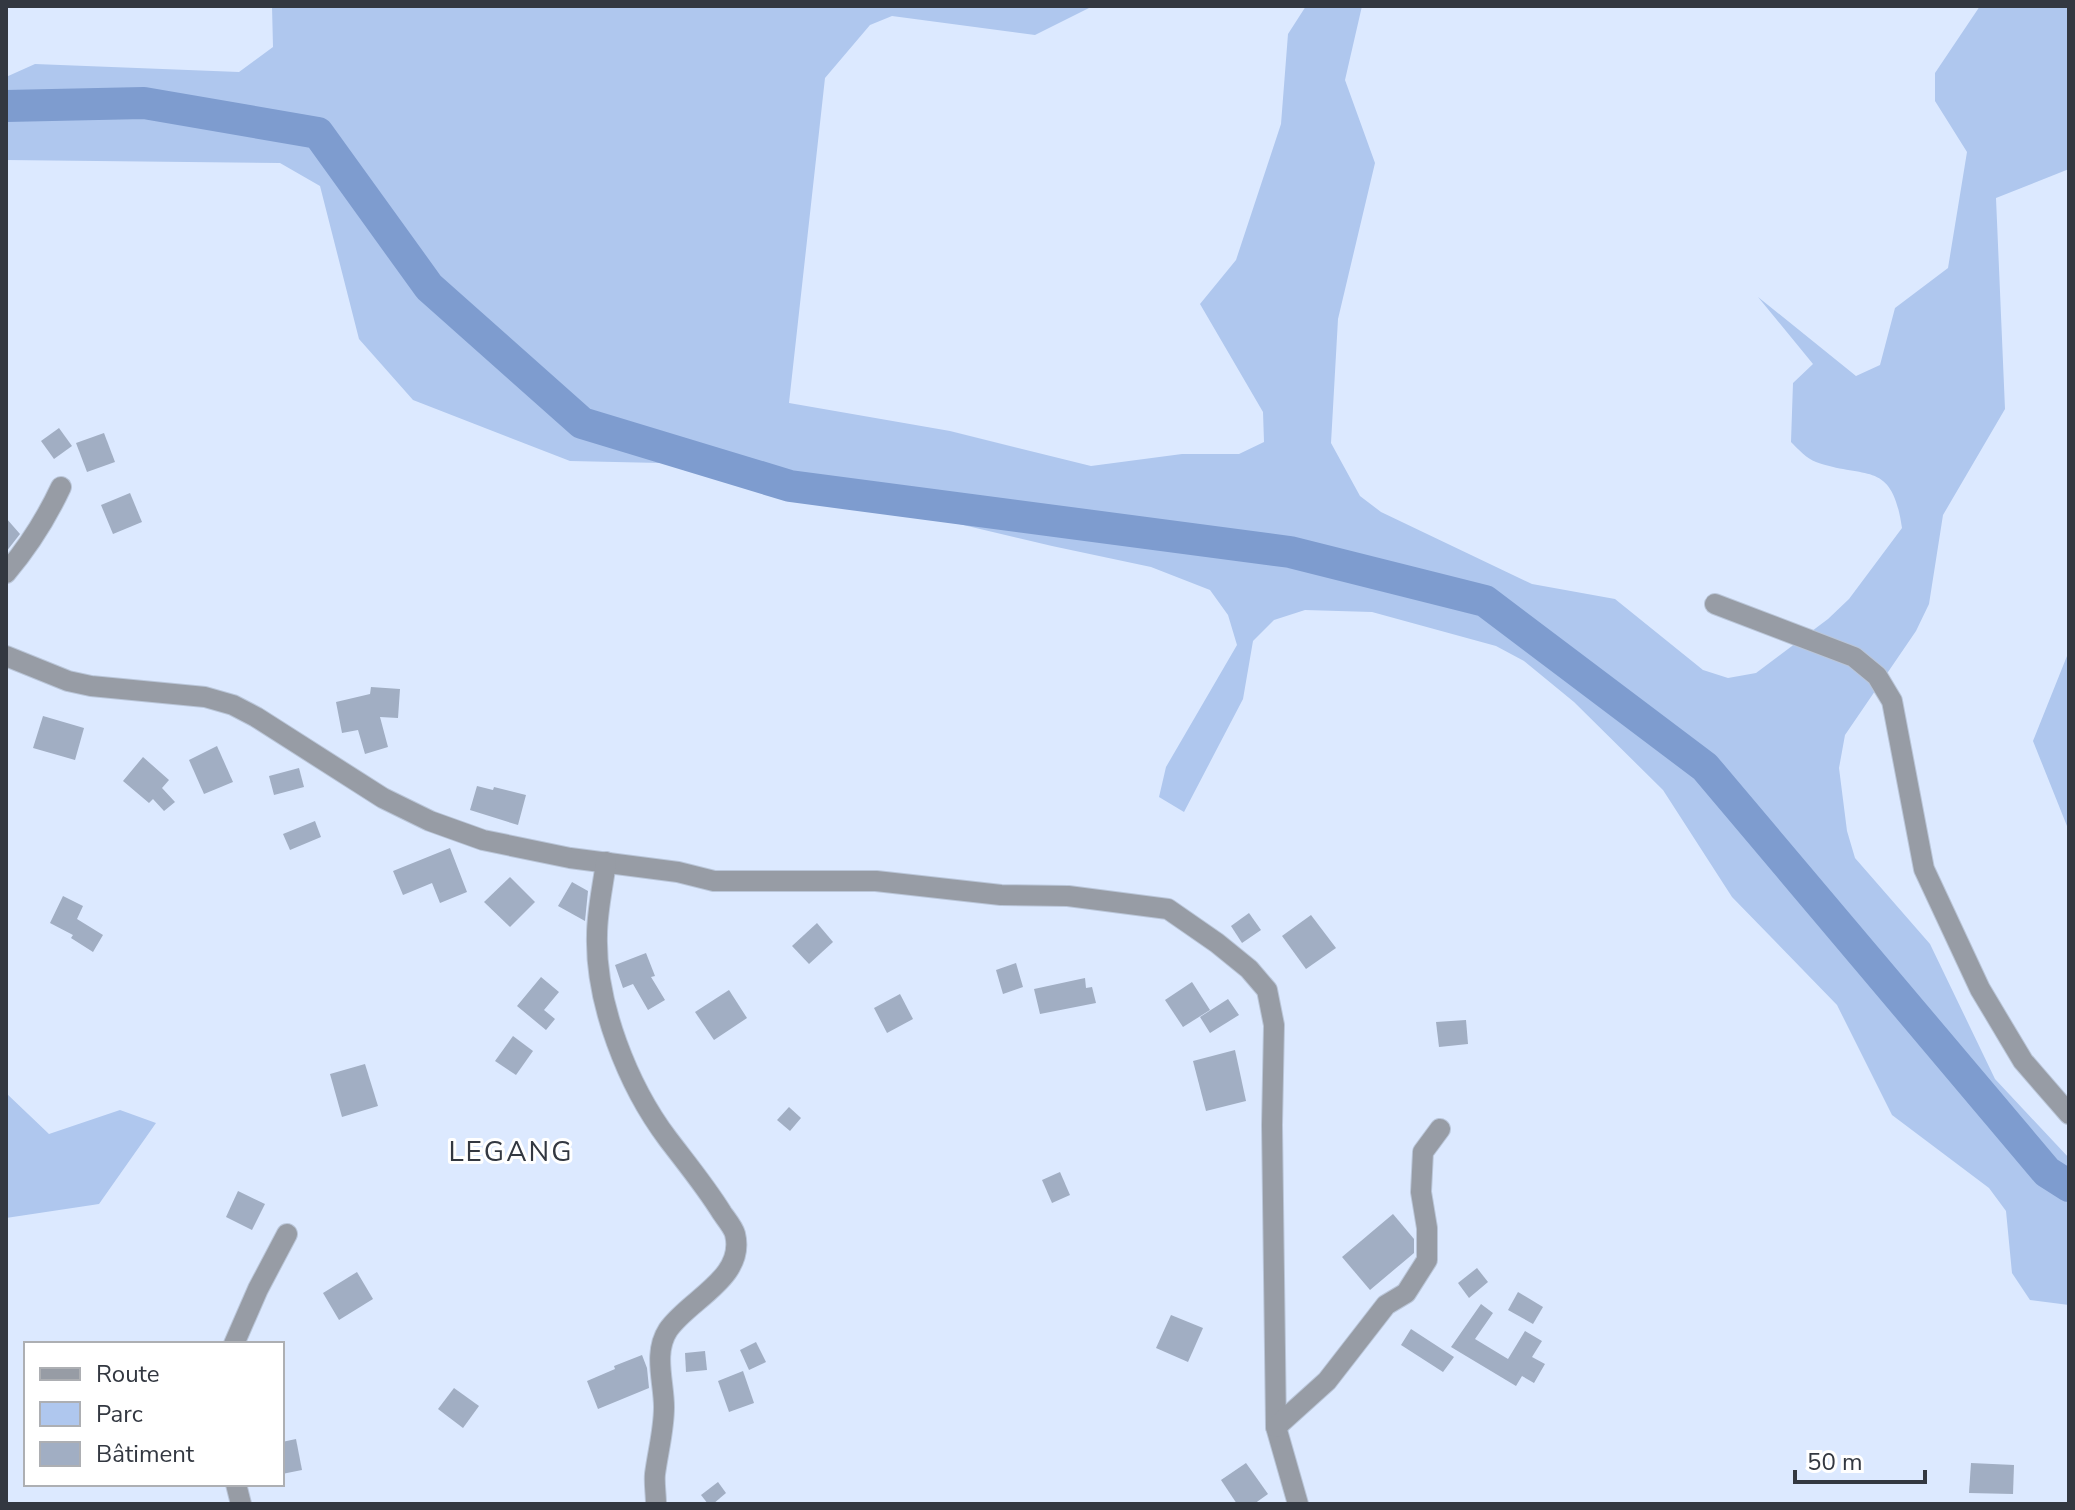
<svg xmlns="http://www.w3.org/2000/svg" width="2075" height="1510" font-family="'Nunito Sans',sans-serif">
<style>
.green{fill:#afc7ee}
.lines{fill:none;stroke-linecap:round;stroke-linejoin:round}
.river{stroke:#7e9ccf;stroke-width:32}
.building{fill:#a1aec3}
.minor-casing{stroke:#bac6d9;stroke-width:22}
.minor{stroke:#979ca5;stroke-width:20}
.labels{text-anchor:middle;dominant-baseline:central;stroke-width:6;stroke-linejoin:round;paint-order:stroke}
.quarter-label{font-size:28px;letter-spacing:2px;fill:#333841;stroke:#fff}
</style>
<rect width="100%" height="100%" fill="#dce9ff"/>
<g class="green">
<path d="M 272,6 L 1093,6 L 1035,35 L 892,16 L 870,25 L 825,78 L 789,403 L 950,431 L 1091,466 L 1182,454 L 1239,454 L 1264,442 L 1263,412 L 1200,304 L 1236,260 L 1281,124 L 1288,34 L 1306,6 L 1362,6 L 1345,80 L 1375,163 L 1338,319 L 1331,443 L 1360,496 L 1381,512 L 1532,584 L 1615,599 L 1703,670 L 1728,678 L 1756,673 L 1828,619 L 1849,599 L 1902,528 C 1892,459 1867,480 1816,462 C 1807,459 1798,449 1791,442 L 1793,383 L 1813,364 L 1758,297 L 1856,376 L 1880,365 L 1895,308 L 1948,268 L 1967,152 L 1935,101 L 1935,73 L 1980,6 L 2069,6 L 2069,169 L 1996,198 L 2005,409 L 1943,515 L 1929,604 L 1916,631 L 1845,735 L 1839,768 L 1847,831 L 1855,858 L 1930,944 L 1995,1079 L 2069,1158 L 2069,1305 L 2030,1300 L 2012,1273 L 2006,1211 L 1989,1188 L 1892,1115 L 1837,1005 L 1732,897 L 1663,790 L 1574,702 L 1524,661 L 1496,646 L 1372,612 L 1305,610 L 1274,620 L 1253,641 L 1243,699 L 1184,812 L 1159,797 L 1166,767 L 1237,645 L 1228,615 L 1210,590 L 1151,567 L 1052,546 L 706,464 L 570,461 L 413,400 L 359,339 L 320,186 L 280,163 L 6,160 L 6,77 L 35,64 L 239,72 L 273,47 Z"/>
<polygon points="2069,651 2069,831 2033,741"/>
<polygon points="6,1093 49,1134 120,1110 156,1123 99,1204 6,1218"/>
</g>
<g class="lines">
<polyline class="river" points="6,106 144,103 318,133 429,287 582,423 790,486 1290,552 1485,601 1705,767 2047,1172 2069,1186"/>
</g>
<g class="building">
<polygon points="59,428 72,446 54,459 41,441"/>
<polygon points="104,433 115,462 87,472 76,443"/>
<polygon points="130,493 142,522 113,534 101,505"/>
<polygon points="6,518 20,534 6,552"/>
<polygon points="371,687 400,689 398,718 380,717 388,747 365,754 358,730 342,733 336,702 370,694"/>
<polygon points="43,716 84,728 75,760 33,748"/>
<polygon points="217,746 233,782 204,794 189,760"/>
<polygon points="143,757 169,780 162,788 175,802 164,811 153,799 149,803 123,781"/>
<polygon points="299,768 304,787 274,795 269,776"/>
<polygon points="477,786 493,790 494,787 526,795 518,825 470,810"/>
<polygon points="315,821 321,837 290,850 283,834"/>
<polygon points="450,848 467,892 440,903 432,883 403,895 393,871"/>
<polygon points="510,877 535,902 510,927 484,902"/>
<polygon points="572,882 588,891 585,921 558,906"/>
<polygon points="63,896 83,906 77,919 103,935 93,952 71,938 73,935 50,923"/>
<polygon points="1249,913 1261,930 1242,943 1231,926"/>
<polygon points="1311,915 1336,948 1306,969 1282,936"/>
<polygon points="817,923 833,942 809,964 792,946"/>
<polygon points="646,953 655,976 651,977 665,1000 648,1010 633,984 623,988 615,965"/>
<polygon points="1016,963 1023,987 1003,994 996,970"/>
<polygon points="541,977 559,992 544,1010 555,1019 546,1030 517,1006"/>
<polygon points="1085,978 1086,988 1092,987 1096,1003 1040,1014 1034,989"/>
<polygon points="1192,982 1210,1010 1183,1027 1165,1000"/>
<polygon points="729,990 747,1018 714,1040 695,1012"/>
<polygon points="900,994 913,1019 887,1033 874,1008"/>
<polygon points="1228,999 1239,1015 1210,1033 1200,1017"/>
<polygon points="1466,1020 1468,1044 1439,1047 1436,1022"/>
<polygon points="513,1036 533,1051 516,1075 495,1061"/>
<polygon points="1235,1050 1246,1101 1206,1111 1193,1061"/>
<polygon points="365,1064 378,1106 342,1117 330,1074"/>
<polygon points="789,1107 801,1118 790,1131 777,1120"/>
<polygon points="1060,1172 1070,1195 1052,1203 1042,1180"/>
<polygon points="238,1191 265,1204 252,1230 226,1217"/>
<polygon points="1393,1214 1414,1239 1414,1253 1370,1290 1342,1257"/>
<polygon points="1477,1268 1488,1282 1469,1298 1458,1283"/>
<polygon points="357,1272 373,1299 339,1320 323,1293"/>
<polygon points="1518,1292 1543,1307 1533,1324 1508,1310"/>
<polygon points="1481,1304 1493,1313 1475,1339 1508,1359 1525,1331 1542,1341 1532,1357 1545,1364 1534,1383 1522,1376 1516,1386 1451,1347"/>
<polygon points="1171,1315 1203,1328 1188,1362 1156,1348"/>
<polygon points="1411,1329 1454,1357 1443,1372 1401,1345"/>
<polygon points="756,1342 766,1362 749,1370 740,1350"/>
<polygon points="705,1351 707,1370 686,1372 685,1353"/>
<polygon points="642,1355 647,1368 649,1388 598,1409 587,1381 615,1369 614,1366"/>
<polygon points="743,1371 754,1403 729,1412 718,1381"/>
<polygon points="454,1388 479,1406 463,1428 438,1409"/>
<polygon points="296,1439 302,1470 282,1474 282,1442"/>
<polygon points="1246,1463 1268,1494 1254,1504 1237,1504 1221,1480"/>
<polygon points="1971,1463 2014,1465 2013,1494 1969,1493"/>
<polygon points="718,1482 726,1493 713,1504 708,1504 701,1495"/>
</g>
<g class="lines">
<g class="minor-casing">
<g id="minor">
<path d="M 6,573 C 29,546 46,519 61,487"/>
<polyline points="1715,604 1854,657 1877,676 1892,701 1924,869 1980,989 2023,1061 2069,1114"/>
<polyline points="6,656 68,681 91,686 205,697 233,705 256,717 383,798 430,821 483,840 570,858 678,872 714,881 876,881 1001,895 1068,896 1168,909 1217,943 1249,969 1267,990 1274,1025 1272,1125 1276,1427 1298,1504"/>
<path d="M 606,862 C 603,886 597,911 597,935 C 595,1003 628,1086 668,1139 C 687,1164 706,1187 722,1213 C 726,1219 733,1227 735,1234 C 746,1278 688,1300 668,1330 C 653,1353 664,1382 664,1407 C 664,1430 658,1451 655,1474 C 654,1483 656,1494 656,1504"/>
<polyline points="234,1344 258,1289 287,1234"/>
<polyline points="1276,1427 1327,1381 1386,1305 1406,1293 1427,1260 1427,1228 1421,1192 1423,1152 1440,1129"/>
<polyline points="236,1484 241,1504"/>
</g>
</g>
<use href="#minor" class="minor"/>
</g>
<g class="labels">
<g class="quarter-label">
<text x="511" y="1152">LEGANG</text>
</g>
</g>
<rect width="2075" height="1510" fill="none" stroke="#333841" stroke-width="16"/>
<rect x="24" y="1342" width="260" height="144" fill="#ffffff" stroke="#adafb3" stroke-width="2"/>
<rect x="40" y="1368" width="40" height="12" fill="#979ca5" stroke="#adafb3" stroke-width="2"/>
<text x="96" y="1382" font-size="24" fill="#333841">Route</text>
<rect x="40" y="1402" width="40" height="24" fill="#afc7ee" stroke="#adafb3" stroke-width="2"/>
<text x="96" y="1422" font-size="24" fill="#333841">Parc</text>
<rect x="40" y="1442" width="40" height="24" fill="#a1aec3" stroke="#adafb3" stroke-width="2"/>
<text x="96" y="1462" font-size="24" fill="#333841">Bâtiment</text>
<path d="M1795 1470v12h130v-12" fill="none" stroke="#333841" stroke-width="4"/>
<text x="1807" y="1470" font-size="24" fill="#333841" stroke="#ffffff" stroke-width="6" paint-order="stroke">50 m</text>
</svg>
